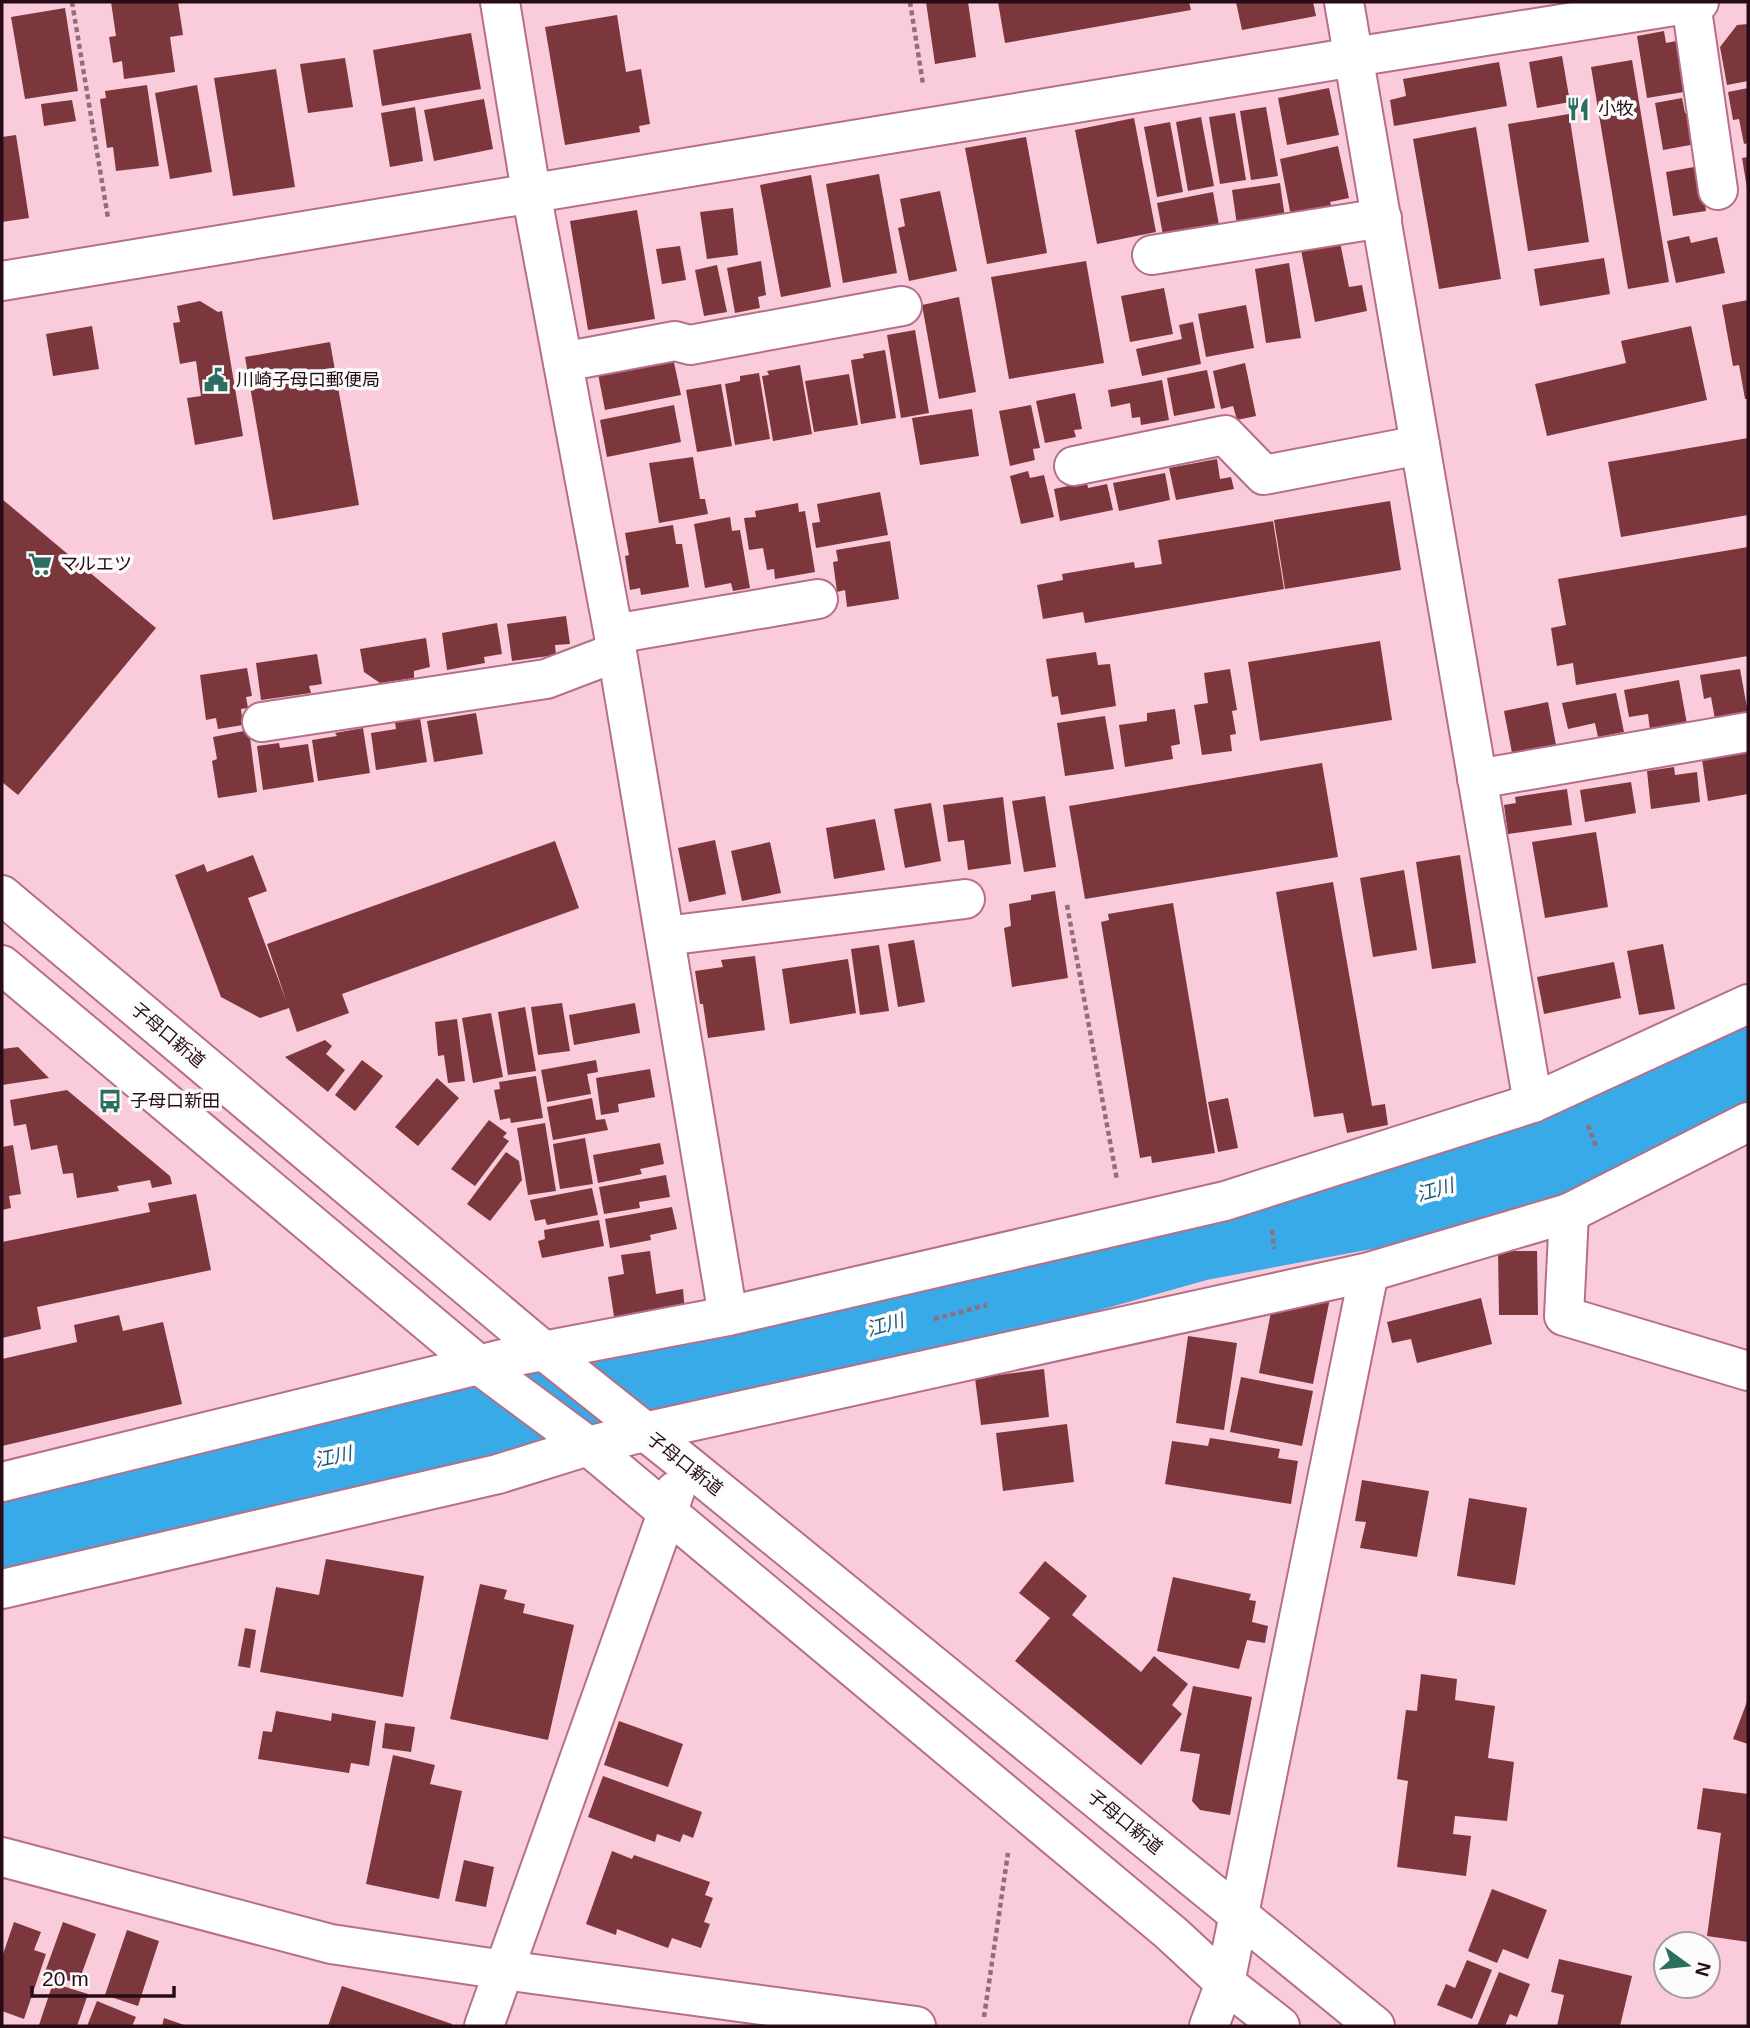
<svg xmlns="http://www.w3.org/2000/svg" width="1750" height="2028" font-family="Helvetica,'Noto Sans JP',sans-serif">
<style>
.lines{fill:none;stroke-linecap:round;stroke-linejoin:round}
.river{stroke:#37aae7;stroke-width:86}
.building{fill:#7c373d}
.minor-casing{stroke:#b66f89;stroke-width:42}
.path{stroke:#936d7a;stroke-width:4.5;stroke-dasharray:5 3.5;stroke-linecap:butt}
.minor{stroke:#fff;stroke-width:38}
.labels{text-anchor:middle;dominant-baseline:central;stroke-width:7;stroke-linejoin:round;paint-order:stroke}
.poi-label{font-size:18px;fill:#270c17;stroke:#fbfbfb;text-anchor:start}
.street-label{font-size:18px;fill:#270c17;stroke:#fbfbfb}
.water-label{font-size:19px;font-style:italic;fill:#1b5575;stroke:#fbfbfb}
</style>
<rect width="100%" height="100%" fill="#facbda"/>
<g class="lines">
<polyline class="river" points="2,1530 107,1509 435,1435 844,1337 1197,1238 1400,1200 1569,1151 1748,1063"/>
</g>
<g class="building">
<polygon points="111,2 178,2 183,35 170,37 175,72 124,79 122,61 113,63 109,37 116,36"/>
<polygon points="926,2 968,2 976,57 935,64"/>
<polygon points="998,2 1189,2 1191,10 1005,43"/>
<polygon points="1236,2 1313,2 1316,16 1242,30"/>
<polygon points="65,8 78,91 25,99 11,17"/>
<polygon points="617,15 626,72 641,69 650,124 639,126 640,132 565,145 545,27"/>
<polygon points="1748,24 1748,81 1727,85 1720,47 1737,25"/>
<polygon points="1664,31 1666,43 1681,40 1690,91 1647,98 1637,36"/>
<polygon points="471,33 481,89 382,106 373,50"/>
<polygon points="1562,56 1570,102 1537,108 1529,62"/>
<polygon points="345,58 353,107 308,113 300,64"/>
<polygon points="1632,60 1669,282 1628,289 1591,67"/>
<polygon points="1499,62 1507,106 1394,126 1390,100 1406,96 1403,79"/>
<polygon points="276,69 295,187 233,196 214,78"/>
<polygon points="147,85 159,166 116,171 113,147 107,148 100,99 106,98 105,91"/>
<polygon points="197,85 212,172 170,179 155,93"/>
<polygon points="1329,88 1339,135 1287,145 1278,98"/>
<polygon points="1748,88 1748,143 1744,144 1739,119 1733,120 1728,92"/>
<polygon points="1682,98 1685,113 1690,113 1696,144 1663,150 1655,103"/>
<polygon points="484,99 493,149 434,161 424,110"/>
<polygon points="72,100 76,121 44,126 41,104"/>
<polygon points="415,107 423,161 390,167 381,113"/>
<polygon points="1266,107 1278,176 1251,180 1240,111"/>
<polygon points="1235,113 1246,180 1220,184 1209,117"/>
<polygon points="1569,114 1589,242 1528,251 1508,124"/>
<polygon points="1201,117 1214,186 1188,191 1176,122"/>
<polygon points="1134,118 1156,232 1097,244 1075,130"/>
<polygon points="1170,122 1183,192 1157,197 1144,127"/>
<polygon points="1476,127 1501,279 1439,289 1413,139"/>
<polygon points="16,135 29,218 2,222 2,137"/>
<polygon points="1026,137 1047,253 987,264 965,148"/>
<polygon points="1338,146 1349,198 1330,202 1332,208 1291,216 1280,159"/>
<polygon points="1748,157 1748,188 1747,188 1742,158"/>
<polygon points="1694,167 1697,183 1702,183 1706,211 1673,216 1666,172"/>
<polygon points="879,174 897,273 843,283 826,184"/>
<polygon points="811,175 831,287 781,297 760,185"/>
<polygon points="1280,183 1285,218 1237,225 1232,190"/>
<polygon points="940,191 957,271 909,281 898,228 905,226 900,199"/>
<polygon points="1213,192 1219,225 1163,235 1157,203"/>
<polygon points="733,208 738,255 707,259 700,212"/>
<polygon points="637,210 655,319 588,330 570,221"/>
<polygon points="1689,236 1691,243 1717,237 1725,273 1676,283 1667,241"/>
<polygon points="1340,242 1349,287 1362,285 1367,311 1315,322 1301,250"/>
<polygon points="680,246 686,280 662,284 656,249"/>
<polygon points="1604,258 1610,294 1540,306 1534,269"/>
<polygon points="761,261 766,295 758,297 760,308 735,313 727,268"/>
<polygon points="1086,261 1104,363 1009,379 991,277"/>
<polygon points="1289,263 1301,338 1266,343 1255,269"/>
<polygon points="717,265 727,312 704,316 695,270"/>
<polygon points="1164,288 1173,334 1130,342 1121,296"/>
<polygon points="959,297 976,392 939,399 922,305"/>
<polygon points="1748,300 1748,399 1745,399 1739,365 1733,366 1722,305"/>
<polygon points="200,301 218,312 222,311 243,436 195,445 187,398 201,396 196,361 180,364 173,323 180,322 177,306"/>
<polygon points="1246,305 1254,348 1206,357 1198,314"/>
<polygon points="1193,322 1201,364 1142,376 1136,349 1182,339 1179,325"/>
<polygon points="92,326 99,369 53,376 46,334"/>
<polygon points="1691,326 1707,400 1547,436 1535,384 1626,363 1621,341"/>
<polygon points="915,330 929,413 901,418 887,335"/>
<polygon points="330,342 359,505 273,520 245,357"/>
<polygon points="885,350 896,418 861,424 851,360 864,358 863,354"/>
<polygon points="673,358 681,395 605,410 598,374"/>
<polygon points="1245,363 1256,416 1237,420 1233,406 1221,409 1213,371"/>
<polygon points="800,365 812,434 773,441 762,376 769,375 767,371"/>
<polygon points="1207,370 1215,408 1174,416 1167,378"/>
<polygon points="759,373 770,439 735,445 725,384 740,381 740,376"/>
<polygon points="849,374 858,425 814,432 805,381"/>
<polygon points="1162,380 1169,420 1141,425 1140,417 1132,418 1130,403 1111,407 1108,390"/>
<polygon points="721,384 732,446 697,452 686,390"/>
<polygon points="1075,393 1082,429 1074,430 1076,437 1045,443 1036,401"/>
<polygon points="674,405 681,442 607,457 600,420"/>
<polygon points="1031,405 1040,448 1033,449 1035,460 1010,466 999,411"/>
<polygon points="972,409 979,456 920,465 912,418"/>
<polygon points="1748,438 1748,515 1621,537 1608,462"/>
<polygon points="693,457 700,499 705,499 708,514 659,523 649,463"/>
<polygon points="1217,459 1220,479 1231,477 1234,489 1176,500 1169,468"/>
<polygon points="1028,471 1030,478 1044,475 1054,517 1021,524 1010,476"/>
<polygon points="1165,473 1170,500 1119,511 1113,483"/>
<polygon points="1087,482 1088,488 1107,484 1113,510 1060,521 1054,489"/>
<polygon points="880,492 888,535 816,548 812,523 820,522 817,504"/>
<polygon points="2,499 156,628 18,795 2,782"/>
<polygon points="1390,501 1401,570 1285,589 1274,520"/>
<polygon points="798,503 799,512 805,511 815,572 775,579 774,569 767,570 763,548 749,550 744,518 756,517 755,511"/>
<polygon points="730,517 732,531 740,530 750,588 733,591 731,583 705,588 694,524"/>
<polygon points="1273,521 1284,589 1085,623 1083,612 1043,619 1037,585 1063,580 1062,574 1134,562 1135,568 1162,564 1158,540"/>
<polygon points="673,525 676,544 682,544 689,587 641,595 640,588 630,590 625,556 629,555 625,533"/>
<polygon points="890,541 899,599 847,607 845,590 837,592 833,562 838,561 836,550"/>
<polygon points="1748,547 1748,656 1576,685 1573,663 1557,666 1551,628 1566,625 1558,579"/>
<polygon points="566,616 570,644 555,645 556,655 512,661 507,624"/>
<polygon points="497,623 502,654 484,657 485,663 447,670 442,633"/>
<polygon points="426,638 430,667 414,671 414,678 380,683 364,672 360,649"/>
<polygon points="1380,641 1392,720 1260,741 1248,662"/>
<polygon points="1096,652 1098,665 1110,664 1116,706 1061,715 1058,696 1052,697 1046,659"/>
<polygon points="317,654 322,684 309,686 311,693 261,700 256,663"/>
<polygon points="247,668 252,696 246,697 248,708 241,709 243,725 218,729 216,718 206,720 200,675"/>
<polygon points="1230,669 1237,710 1232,711 1236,734 1230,735 1232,751 1202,755 1194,705 1208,703 1204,673"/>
<polygon points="1740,669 1748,713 1715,719 1711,697 1704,699 1700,675"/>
<polygon points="1679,680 1687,724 1650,730 1648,714 1629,717 1624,690"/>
<polygon points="1616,693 1624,732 1598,737 1595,723 1568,729 1562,703"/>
<polygon points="1548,702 1556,745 1512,753 1504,711"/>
<polygon points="1175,709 1180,744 1171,746 1173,759 1125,767 1119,725 1147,721 1147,713"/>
<polygon points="476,713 483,754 434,762 427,721"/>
<polygon points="1105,716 1114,769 1065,776 1057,723"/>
<polygon points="420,718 427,762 376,770 371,733 396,729 395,722"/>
<polygon points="363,728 370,773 318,781 312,740 337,736 335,733"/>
<polygon points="249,730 257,792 218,798 212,761 217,759 213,737"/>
<polygon points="279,743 280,748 308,744 314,782 263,790 257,746"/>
<polygon points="1748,751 1748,794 1708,801 1702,759"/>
<polygon points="1322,763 1338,857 1085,899 1069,806"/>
<polygon points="1674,767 1675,775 1697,772 1700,802 1651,809 1647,771"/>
<polygon points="1631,782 1636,813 1585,822 1580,790"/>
<polygon points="1567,789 1572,825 1508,834 1504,805 1516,803 1515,797"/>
<polygon points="1045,796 1056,867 1024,872 1012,801"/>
<polygon points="1003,797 1011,864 968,870 964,840 948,842 943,805"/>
<polygon points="931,803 941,861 905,868 894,809"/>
<polygon points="875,819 885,870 834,879 826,828"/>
<polygon points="1596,832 1608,907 1545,918 1532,842"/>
<polygon points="715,840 726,894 689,902 678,848"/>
<polygon points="555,841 579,908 342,994 349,1013 297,1032 289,1008 260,1018 221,997 175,875 204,864 207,872 253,855 267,891 248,898 287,1003 267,944"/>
<polygon points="770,842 781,893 742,901 731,851"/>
<polygon points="1460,855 1476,963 1432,969 1416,862"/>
<polygon points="1404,870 1417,950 1373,957 1360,878"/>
<polygon points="1333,882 1372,1106 1385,1104 1388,1125 1347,1133 1343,1113 1314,1117 1276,892"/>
<polygon points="1055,891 1068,978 1012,987 1004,928 1011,926 1009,904 1031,900 1031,895"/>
<polygon points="1173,903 1215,1153 1152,1163 1151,1156 1140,1158 1101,922 1109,920 1108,914"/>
<polygon points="914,940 925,1002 898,1007 888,944"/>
<polygon points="1663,944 1675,1009 1639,1015 1627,951"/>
<polygon points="879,945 889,1011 860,1015 851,949"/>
<polygon points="755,956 765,1030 708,1038 703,1004 700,1004 695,971 723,967 721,960"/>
<polygon points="848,959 856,1013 790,1024 782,969"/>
<polygon points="1614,962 1621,998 1544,1014 1537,977"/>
<polygon points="562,1003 570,1051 538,1055 531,1007"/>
<polygon points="635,1003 640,1033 574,1045 569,1015"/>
<polygon points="525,1007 536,1071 508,1075 498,1012"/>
<polygon points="491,1013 503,1077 473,1083 462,1018"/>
<polygon points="457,1019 465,1081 448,1083 444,1055 438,1056 435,1022"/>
<polygon points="325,1040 332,1046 326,1054 345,1070 328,1092 285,1057"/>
<polygon points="18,1047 49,1078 2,1085 2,1049"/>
<polygon points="362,1060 383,1076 355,1111 335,1095"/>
<polygon points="596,1060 598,1072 587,1074 591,1094 547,1102 541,1070"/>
<polygon points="650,1069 655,1097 618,1104 619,1112 601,1115 596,1078"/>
<polygon points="536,1076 543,1118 511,1123 510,1118 500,1120 494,1090 500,1089 499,1082"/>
<polygon points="437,1078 459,1098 418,1146 395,1127"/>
<polygon points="67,1090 170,1176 172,1184 152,1188 150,1180 117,1186 119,1191 77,1198 73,1173 63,1174 57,1145 31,1150 26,1124 14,1126 10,1100"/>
<polygon points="592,1098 596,1120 605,1119 608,1130 553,1140 547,1107"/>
<polygon points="1228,1098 1238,1148 1218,1152 1208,1102"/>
<polygon points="489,1120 507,1133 503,1137 509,1141 475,1186 451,1169"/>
<polygon points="545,1123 556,1191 528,1195 517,1128"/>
<polygon points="585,1138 593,1184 560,1189 553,1144"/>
<polygon points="660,1143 664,1164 640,1169 642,1174 598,1183 593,1155"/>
<polygon points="13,1145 21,1194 9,1196 11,1208 2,1210 2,1147"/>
<polygon points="506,1152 519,1161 522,1180 490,1221 467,1204"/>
<polygon points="666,1175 670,1197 639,1202 640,1208 604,1214 599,1187"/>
<polygon points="592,1188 598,1215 547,1225 545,1219 535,1221 530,1200"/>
<polygon points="196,1194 211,1270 37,1307 41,1329 2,1338 2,1242 150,1212 148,1203"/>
<polygon points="672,1207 677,1229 650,1235 651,1240 610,1248 605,1219"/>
<polygon points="599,1220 604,1246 542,1258 538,1241 545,1239 544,1230"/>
<polygon points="650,1251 656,1294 683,1289 685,1312 615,1323 608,1277 624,1274 621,1255"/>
<polygon points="1498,1251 1537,1251 1538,1315 1499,1315"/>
<polygon points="1330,1298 1313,1384 1259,1373 1271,1312"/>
<polygon points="1481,1298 1492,1344 1417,1363 1411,1339 1392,1343 1387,1322"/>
<polygon points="119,1315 123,1331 163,1322 182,1404 2,1446 2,1359 77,1342 74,1325"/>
<polygon points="1188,1336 1237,1343 1224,1430 1176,1423"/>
<polygon points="1044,1369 1049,1417 981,1425 975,1378"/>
<polygon points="1241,1377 1313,1391 1302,1446 1230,1432"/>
<polygon points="1067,1424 1074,1482 1003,1491 996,1433"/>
<polygon points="1210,1438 1280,1449 1278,1458 1298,1461 1291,1504 1165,1484 1172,1441 1208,1446"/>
<polygon points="1362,1480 1429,1491 1417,1557 1360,1548 1366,1522 1355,1521"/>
<polygon points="1469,1498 1527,1508 1515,1585 1457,1576"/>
<polygon points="326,1559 424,1576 403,1697 260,1672 276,1587 319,1595"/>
<polygon points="1045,1561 1087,1596 1072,1615 1141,1672 1154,1656 1188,1684 1172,1705 1182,1714 1141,1765 1015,1661 1050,1618 1019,1593"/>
<polygon points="1173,1577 1251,1594 1249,1600 1256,1601 1252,1622 1268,1626 1265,1643 1247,1640 1239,1669 1157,1651"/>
<polygon points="480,1584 507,1590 504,1599 525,1604 523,1613 574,1625 548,1740 450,1719"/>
<polygon points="245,1628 256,1630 250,1668 238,1666"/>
<polygon points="1421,1674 1457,1679 1455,1700 1495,1706 1488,1758 1514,1762 1507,1821 1455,1816 1453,1834 1471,1836 1466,1876 1397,1867 1408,1781 1397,1779 1406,1710 1417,1711"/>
<polygon points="1193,1686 1252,1697 1230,1815 1200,1810 1192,1801 1200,1754 1180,1751"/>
<polygon points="1748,1699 1748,1744 1733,1739"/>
<polygon points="276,1711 331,1721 332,1713 376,1721 369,1766 351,1763 349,1773 258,1759 263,1731 272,1732"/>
<polygon points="619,1721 683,1744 668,1787 604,1765"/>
<polygon points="385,1723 415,1727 411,1752 382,1748"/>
<polygon points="393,1755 435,1765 430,1784 462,1791 439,1899 366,1884"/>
<polygon points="603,1776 702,1812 693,1838 683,1834 680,1842 657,1834 655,1842 588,1817"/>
<polygon points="1703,1788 1748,1794 1748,1942 1707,1936 1721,1833 1697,1829"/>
<polygon points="612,1851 632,1859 634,1855 710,1882 705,1895 713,1898 704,1922 710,1924 701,1948 672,1938 668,1948 617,1929 616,1935 586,1924"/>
<polygon points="464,1860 494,1867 486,1907 455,1901"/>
<polygon points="1492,1889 1547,1910 1528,1959 1503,1949 1497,1963 1468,1951"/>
<polygon points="14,1922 41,1932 34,1950 46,1954 24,2019 2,2011 2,1957"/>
<polygon points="63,1922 96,1934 78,1984 45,1972"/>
<polygon points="127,1930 159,1941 138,2006 105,1995"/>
<polygon points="1559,1959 1632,1976 1620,2026 1557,2026 1564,1995 1551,1992"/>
<polygon points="1467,1960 1492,1970 1472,2019 1437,2005 1446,1984 1455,1988"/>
<polygon points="1499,1972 1530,1984 1517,2017 1510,2014 1505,2026 1477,2026"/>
<polygon points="53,1983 88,1994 77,2026 45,2026 39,2025"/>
<polygon points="342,1986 452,2024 451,2026 328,2026"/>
<polygon points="97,2001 136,2017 132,2026 87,2026"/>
<polygon points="164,2018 187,2026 162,2026"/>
</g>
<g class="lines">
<g class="minor-casing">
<g id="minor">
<polyline points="500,2 531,192 617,652 728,1316"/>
<polyline points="1344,2 1533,1103"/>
<polyline points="1691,3 1718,190"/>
<polyline points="1152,255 1382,218"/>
<polyline points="2,281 1354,57 1699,2"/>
<polyline points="563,362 675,341 690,345 902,306"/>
<polyline points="1074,466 1225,435 1264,475 1420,445"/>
<polyline points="614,634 818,599"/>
<polyline points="262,722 546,679 617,652"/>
<polyline points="1477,779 1748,732"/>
<polyline points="2,895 544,1351 686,1464 1375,2026"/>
<polyline points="665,936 965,899"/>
<polyline points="2,965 479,1365 588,1446 1171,1933 1225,1983 1280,2026"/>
<polyline points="1569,1213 1564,1316 1748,1371"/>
<polyline points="2,1482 511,1357 728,1316 1225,1201 1533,1103 1748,1004"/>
<polyline points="2,1589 498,1474 588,1446 644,1432 1369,1272 1569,1213 1748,1122"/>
<polyline points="2,1857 331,1944 504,1970 916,2026"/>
<polyline points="484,2026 675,1491"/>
<polyline points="1209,2026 1225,1983 1369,1272"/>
</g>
</g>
<g class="path">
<polyline points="72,2 108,218"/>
<polyline points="910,2 923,84"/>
<polyline points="1067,905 1117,1180"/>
<polyline points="1588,1125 1597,1149"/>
<polyline points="1272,1230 1274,1249"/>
<polyline points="934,1319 987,1305"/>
<polyline points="872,1331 895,1328"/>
<polyline points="984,2017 1008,1853"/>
</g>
<use href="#minor" class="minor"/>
</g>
<defs>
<g id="restaurant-bare" transform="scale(1.89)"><path d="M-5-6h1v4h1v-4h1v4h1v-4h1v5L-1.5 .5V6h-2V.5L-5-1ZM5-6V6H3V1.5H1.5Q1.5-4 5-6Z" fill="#2c6f60" stroke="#fbfbfb" stroke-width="2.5" paint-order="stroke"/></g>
<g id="civic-bare" transform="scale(1.89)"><path d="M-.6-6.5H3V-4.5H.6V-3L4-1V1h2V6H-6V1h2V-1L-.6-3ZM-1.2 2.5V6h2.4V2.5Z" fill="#2c6f60" stroke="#fbfbfb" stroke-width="2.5" paint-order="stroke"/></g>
<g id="supermarket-bare" transform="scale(1.89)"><path d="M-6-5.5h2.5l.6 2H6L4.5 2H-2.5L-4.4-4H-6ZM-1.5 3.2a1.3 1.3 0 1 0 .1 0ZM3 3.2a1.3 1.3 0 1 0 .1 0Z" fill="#2c6f60" stroke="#fbfbfb" stroke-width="2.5" paint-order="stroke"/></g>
<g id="bus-bare" transform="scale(1.89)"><path d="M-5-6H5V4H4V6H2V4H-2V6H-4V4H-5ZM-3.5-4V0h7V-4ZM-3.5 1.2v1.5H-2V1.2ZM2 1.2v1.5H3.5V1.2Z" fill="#2c6f60" stroke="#fbfbfb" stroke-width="2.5" paint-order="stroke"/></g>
</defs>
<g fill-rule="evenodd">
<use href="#restaurant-bare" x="1578" y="109"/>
<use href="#civic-bare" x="216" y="380"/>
<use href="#supermarket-bare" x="40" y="564"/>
<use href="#bus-bare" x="110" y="1101"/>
</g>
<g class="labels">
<g class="poi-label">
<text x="1598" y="109">小牧</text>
<text x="236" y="380">川崎子母口郵便局</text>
<text x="60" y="564">マルエツ</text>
<text x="130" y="1101">子母口新田</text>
</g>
<g class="street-label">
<text transform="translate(168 1035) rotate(40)">子母口新道</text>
<text transform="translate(685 1464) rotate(38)">子母口新道</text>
<text transform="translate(1125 1822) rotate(39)">子母口新道</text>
</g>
<g class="water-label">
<text transform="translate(1435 1190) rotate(-16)">江川</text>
<text transform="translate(885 1325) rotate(-16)">江川</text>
<text transform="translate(333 1457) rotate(-12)">江川</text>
</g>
</g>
<rect width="1750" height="2028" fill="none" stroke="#270c17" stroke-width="7"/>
<g transform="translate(1687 1965) rotate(105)"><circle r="33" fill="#fbfbfb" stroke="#a69ba0" stroke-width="2"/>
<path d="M0-5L12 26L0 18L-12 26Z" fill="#2c6f60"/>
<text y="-10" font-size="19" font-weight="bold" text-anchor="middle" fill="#270c17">N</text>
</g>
<path d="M32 1986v10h142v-10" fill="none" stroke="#270c17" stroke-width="3.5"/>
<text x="42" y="1986" font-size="21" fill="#270c17" stroke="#fbfbfb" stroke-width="5" paint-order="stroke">20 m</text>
</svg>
